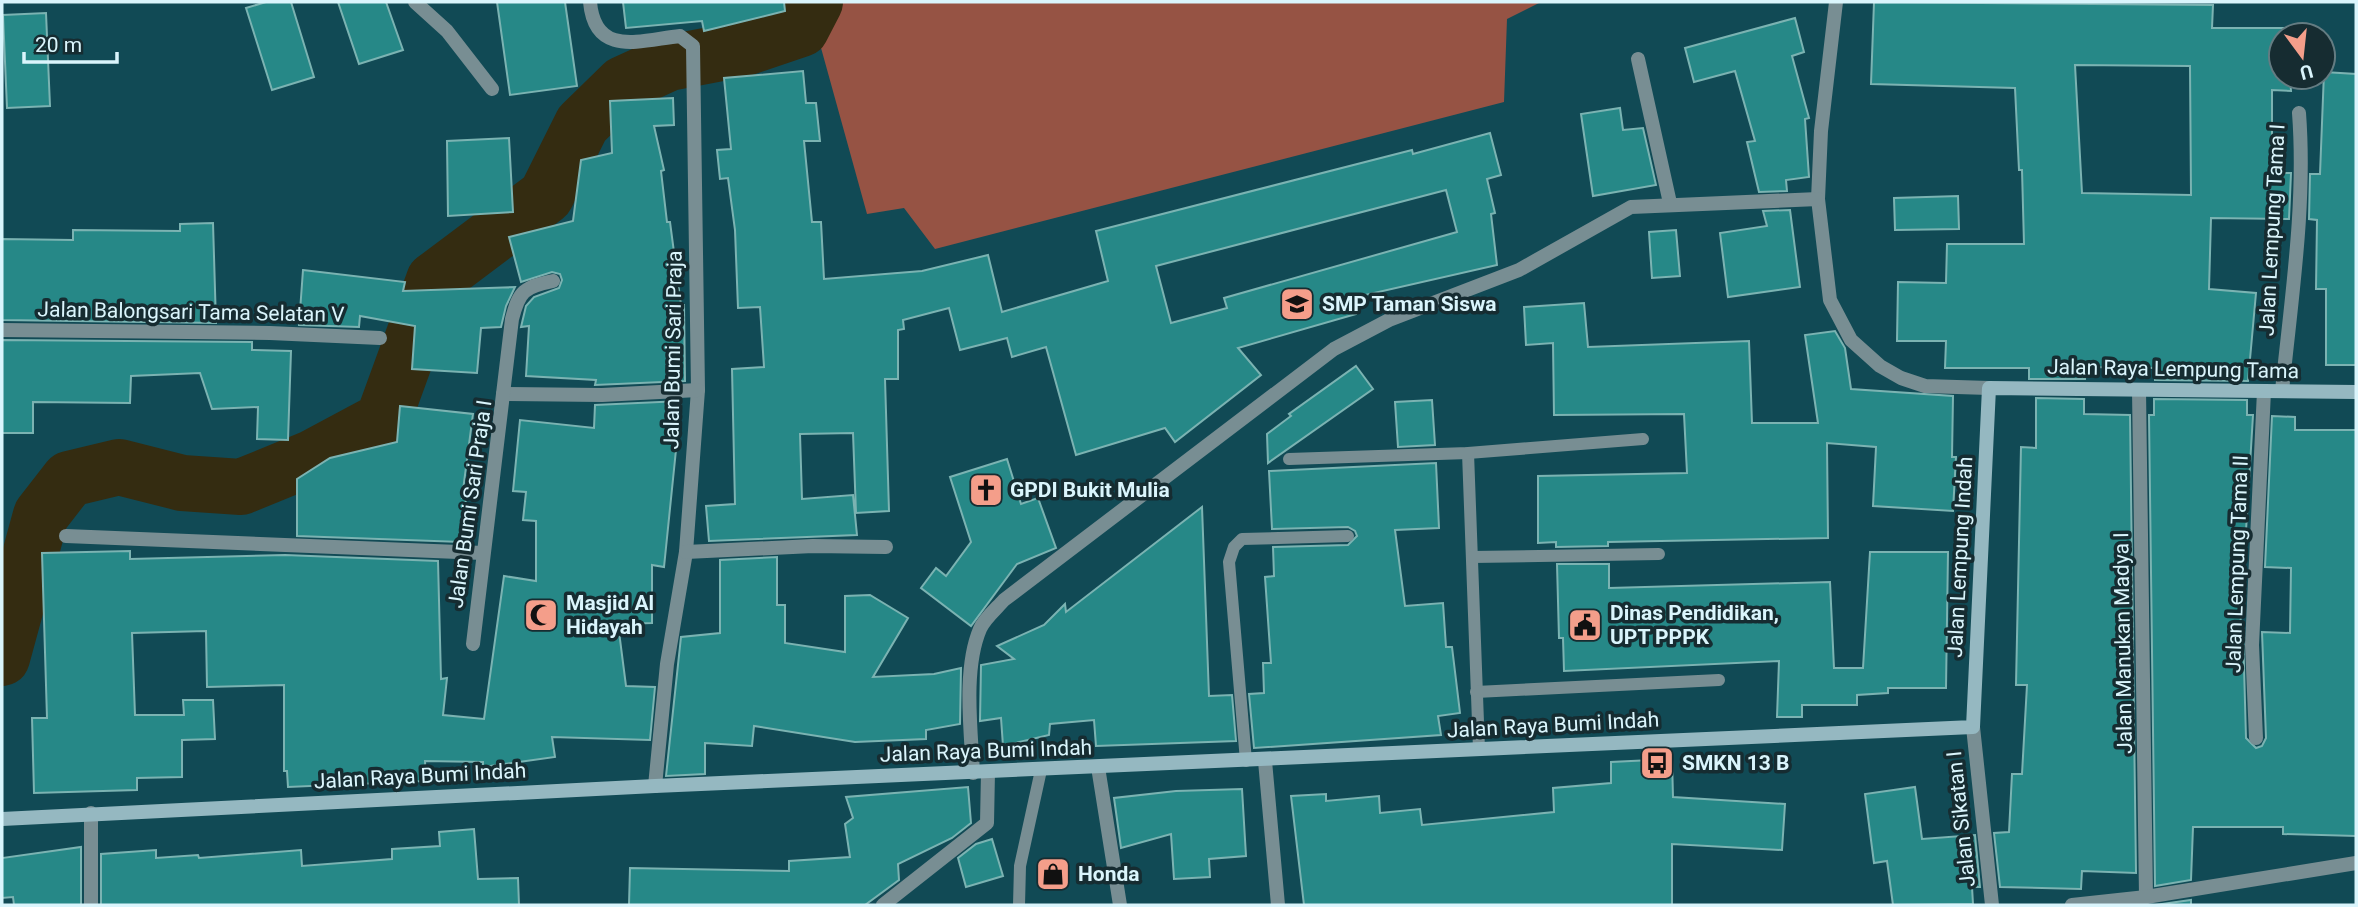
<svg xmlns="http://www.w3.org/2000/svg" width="2358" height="907" font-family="Roboto,sans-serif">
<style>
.green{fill:#965344}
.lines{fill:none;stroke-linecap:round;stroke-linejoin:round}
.river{stroke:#342c11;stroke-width:56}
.building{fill:#268887;stroke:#7bb3b2;stroke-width:2;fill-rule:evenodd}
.lane{stroke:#788e93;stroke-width:12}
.street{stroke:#788e93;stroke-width:14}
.secondary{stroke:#95b8c1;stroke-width:14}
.labels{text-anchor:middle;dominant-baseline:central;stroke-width:7;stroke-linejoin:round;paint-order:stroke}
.street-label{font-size:21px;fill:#daf5fc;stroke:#162c31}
.poi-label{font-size:21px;font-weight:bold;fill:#daf5fc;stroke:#162c31;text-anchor:start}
</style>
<rect width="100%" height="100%" fill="#114a55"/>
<polygon class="green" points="832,2 1541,2 1507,19 1504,102 935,249 904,208 867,214 818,37"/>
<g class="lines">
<polyline class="river" points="2,658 41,515 69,479 119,467 182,483 241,487 312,458 383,420 434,280 546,196 582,124 623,84 669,63 742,49 801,29 815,2"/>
</g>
<g class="building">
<polygon points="266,2 291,2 314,77 272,90 246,8"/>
<polygon points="338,2 386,2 403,50 359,64"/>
<polygon points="497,2 565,2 577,86 510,95"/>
<polygon points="623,2 784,2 785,11 704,31 702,21 626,28"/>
<path d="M 1874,2 L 2213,5 L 2212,28 L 2290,28 L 2290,35 L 2281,35 L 2281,77 L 2290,77 L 2291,91 L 2272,90 L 2272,173 L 2291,173 L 2289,219 L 2211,218 L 2209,289 L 2256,293 L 2248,381 L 2155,380 L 2155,368 L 2085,367 L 2085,379 L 2029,379 L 2029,368 L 1945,368 L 1946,341 L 1897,341 L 1898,282 L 1946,283 L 1947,244 L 2024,244 L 2022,170 L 2019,170 L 2015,88 L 1871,84 ZM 2075,65 L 2190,66 L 2191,195 L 2082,193 Z"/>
<polygon points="46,13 50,106 7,108 3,15"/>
<polygon points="1795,18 1804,52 1792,56 1809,118 1805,119 1809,177 1786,180 1787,191 1759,192 1747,142 1755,141 1735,71 1694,82 1685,48"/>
<path d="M 803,71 L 806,103 L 816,103 L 820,141 L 804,141 L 812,222 L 821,222 L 824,279 L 922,271 L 988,255 L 1002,312 L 1108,281 L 1096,231 L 1412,150 L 1413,154 L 1490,133 L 1501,175 L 1487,179 L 1495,213 L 1491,214 L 1497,265 L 1365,295 L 1365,298 L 1354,301 L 1356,314 L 1238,348 L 1261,375 L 1175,442 L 1165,428 L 1076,455 L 1046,347 L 1012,357 L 1007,338 L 960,350 L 949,308 L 903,320 L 904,329 L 898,330 L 898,379 L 885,379 L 889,511 L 856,513 L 853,433 L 800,434 L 802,499 L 853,495 L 857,535 L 709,541 L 706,506 L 735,504 L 732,369 L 764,367 L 760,307 L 738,308 L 735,230 L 728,178 L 720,179 L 717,150 L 731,149 L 724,78 ZM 1446,190 L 1457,232 L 1224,298 L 1227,308 L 1171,323 L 1156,266 Z"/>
<polygon points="2324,72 2356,74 2356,365 2326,365 2326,289 2316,289 2317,220 2309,219 2310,174 2320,174"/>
<polygon points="673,98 674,125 654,126 664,170 661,171 667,222 670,222 681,305 684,305 685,381 595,385 596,380 526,376 529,326 521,327 526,306 534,297 559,288 562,280 560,274 552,272 521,282 509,237 573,221 581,160 612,153 610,101"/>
<polygon points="1620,108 1623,130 1643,128 1656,185 1593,196 1581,114"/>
<polygon points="509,138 513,212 448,216 447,141"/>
<polygon points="1958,196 1959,229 1895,230 1894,198"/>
<polygon points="1790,210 1800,287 1728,297 1720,233 1767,226 1763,211"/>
<polygon points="213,223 216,323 2,320 2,239 73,240 73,230 180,231 180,224"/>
<polygon points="1676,230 1680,276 1652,278 1649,232"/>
<polygon points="303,270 405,282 403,291 515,287 506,306 501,327 481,328 477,373 412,369 415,326 360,316 359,327 299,325"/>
<polygon points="1584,303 1588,347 1749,341 1752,423 1818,423 1805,335 1835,331 1845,348 1851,389 1953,396 1952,457 1956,457 1953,511 1873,506 1876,447 1827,443 1828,538 1608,542 1608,546 1556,547 1556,542 1538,543 1538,476 1687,473 1684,414 1554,415 1553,343 1526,345 1524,307"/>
<polygon points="2,340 252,342 252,350 291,351 288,440 257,439 258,407 212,409 200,373 131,376 130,403 33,402 33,433 2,433"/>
<polygon points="1356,366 1373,389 1268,463 1267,434 1291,416 1289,414"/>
<polygon points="2036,398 2084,399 2084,414 2130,415 2136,873 2082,871 2081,889 2000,887 1994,833 2009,832 2012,774 2022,774 2027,685 2016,685 2021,447 2036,448"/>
<polygon points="2154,399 2247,400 2247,415 2253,415 2240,630 2243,630 2246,738 2256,748 2262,746 2266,738 2262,632 2290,633 2291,568 2265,567 2272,416 2295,417 2295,430 2356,430 2356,836 2283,834 2283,827 2193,827 2191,880 2155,886 2149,415 2154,415"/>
<polygon points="1432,400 1435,445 1398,447 1395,402"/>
<polygon points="681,401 664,567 652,565 652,623 618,624 626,686 655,687 650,740 552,737 555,757 483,767 483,762 425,761 426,781 288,787 287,771 284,771 284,685 207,687 206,631 132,633 135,715 184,715 183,700 213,700 215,739 182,740 182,777 137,778 137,790 34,793 32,718 47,718 42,553 130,551 130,559 285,555 438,561 441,679 447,678 443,715 484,719 504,576 536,581 536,521 523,520 526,492 513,491 520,420 594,428 595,405"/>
<polygon points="400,406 473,414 462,498 466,498 461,542 297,536 297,479 330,458 397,442"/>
<polygon points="1007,459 1021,504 1038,498 1056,548 1017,564 971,626 921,588 936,568 946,576 971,542 950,477"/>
<polygon points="1436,463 1439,528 1395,530 1405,606 1443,603 1446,647 1452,647 1460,713 1438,716 1441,735 1254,748 1249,694 1264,693 1263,663 1271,663 1265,577 1274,576 1273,547 1348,545 1357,536 1355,531 1348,527 1272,529 1269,471"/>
<polygon points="1202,507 1209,696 1232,695 1236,741 1096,746 1094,720 1050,724 1049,735 1003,746 1001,718 980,721 981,665 1014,659 997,646 1044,625 1065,604 1066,612"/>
<polygon points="1870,552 1948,552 1946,688 1888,688 1888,693 1857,695 1857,705 1802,705 1802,717 1777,717 1779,661 1564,671 1563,638 1559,638 1557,564 1609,564 1609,588 1830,582 1834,668 1863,668"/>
<polygon points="777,557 777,605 785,605 785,643 845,652 845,596 870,595 908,618 873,677 934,674 961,668 960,724 926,730 926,739 855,742 754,726 752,746 705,743 705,774 666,776 681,637 720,633 720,560"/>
<polygon points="1672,759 1673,797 1785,804 1782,850 1672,844 1672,905 1304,905 1291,796 1326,794 1326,801 1379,796 1380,813 1420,809 1422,825 1554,812 1553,788 1611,783 1611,762"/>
<polygon points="968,787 971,823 952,838 898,864 899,880 865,905 629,905 630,868 789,871 789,861 850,857 845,824 853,818 846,797"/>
<polygon points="1915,787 1922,839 1975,835 1980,887 1972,887 1973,904 1893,905 1887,861 1874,863 1865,794"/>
<polygon points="1242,789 1246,856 1209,859 1210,877 1174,879 1171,834 1121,848 1114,798 1176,791"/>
<polygon points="474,829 478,879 518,878 519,905 101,905 101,854 156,850 156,858 198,855 199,858 301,850 302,866 392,859 392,849 440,846 439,832"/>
<polygon points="992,839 1003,876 966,887 958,858 976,844"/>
<polygon points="81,847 81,905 14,905 13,897 2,898 2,858"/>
<polygon points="2191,900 2191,905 2155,905"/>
</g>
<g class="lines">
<g class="lane">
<polyline points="1468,453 1479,749"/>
<polyline points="1289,459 1468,453 1643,439"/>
<polyline points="1472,557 1659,554"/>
<polyline points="1476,692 1719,680"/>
<polyline points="1246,761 1229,562 1234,547 1242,539 1348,536"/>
<polyline points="1019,905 1020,866 1041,770"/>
</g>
<g class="street">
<polyline points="415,2 447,31 492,89"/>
<path d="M 590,2 C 595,58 641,40 680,36 L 693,46 L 698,390 L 686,552 L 667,664 L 655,786"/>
<polyline points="1836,2 1821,131 1818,199 1830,300 1851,340 1880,366 1901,378 1925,386 1989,388"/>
<polyline points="1638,59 1670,203"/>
<polyline points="2,330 270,333 380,338"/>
<polyline points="2139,390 2146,897"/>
<path d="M 2282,391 C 2291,300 2306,205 2299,113"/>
<polyline points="503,394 602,395 698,390"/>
<polyline points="66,536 483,553"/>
<polyline points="686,552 813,546 886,547"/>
<path d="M 473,644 L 512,319 C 519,291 524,287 553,281"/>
<polyline points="1973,727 1992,905"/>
<polyline points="2256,738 2252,645 2264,391"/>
<polyline points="1265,761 1278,905"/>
<polyline points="1098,767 1120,905"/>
<path d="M 973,773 C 971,730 963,669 980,629 C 984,619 997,608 1004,600 L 1334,349 L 1389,320 L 1519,270 L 1631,207 L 1818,199"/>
<polyline points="91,905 91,813"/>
<polyline points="883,905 987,823 988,772"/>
<polyline points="2072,905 2146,897 2356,863"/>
</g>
<polyline class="secondary" points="2,819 655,786 1973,727 1989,388 2356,392"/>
</g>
<defs>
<g id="school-square" transform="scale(1.75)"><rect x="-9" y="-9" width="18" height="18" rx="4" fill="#f49e8a" stroke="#162c31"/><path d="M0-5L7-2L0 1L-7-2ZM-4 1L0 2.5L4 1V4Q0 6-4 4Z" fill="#111"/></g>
<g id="church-square" transform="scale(1.75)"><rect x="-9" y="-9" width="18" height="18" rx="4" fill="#f49e8a" stroke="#162c31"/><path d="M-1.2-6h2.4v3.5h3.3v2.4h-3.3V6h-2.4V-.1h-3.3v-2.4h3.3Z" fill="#111"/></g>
<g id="mosque-square" transform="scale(1.75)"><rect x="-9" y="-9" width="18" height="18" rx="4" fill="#f49e8a" stroke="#162c31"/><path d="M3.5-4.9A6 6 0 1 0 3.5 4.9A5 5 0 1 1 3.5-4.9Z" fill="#111"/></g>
<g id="civic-square" transform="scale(1.75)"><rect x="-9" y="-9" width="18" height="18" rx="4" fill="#f49e8a" stroke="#162c31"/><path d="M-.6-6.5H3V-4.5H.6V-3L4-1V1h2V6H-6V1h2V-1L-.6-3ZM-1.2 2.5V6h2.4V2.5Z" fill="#111"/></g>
<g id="bus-square" transform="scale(1.75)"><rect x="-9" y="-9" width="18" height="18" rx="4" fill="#f49e8a" stroke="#162c31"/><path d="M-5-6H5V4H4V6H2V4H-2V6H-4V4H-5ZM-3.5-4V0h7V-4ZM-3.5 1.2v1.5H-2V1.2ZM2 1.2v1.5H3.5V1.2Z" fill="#111"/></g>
<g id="shop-square" transform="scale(1.75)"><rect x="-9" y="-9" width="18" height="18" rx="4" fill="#f49e8a" stroke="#162c31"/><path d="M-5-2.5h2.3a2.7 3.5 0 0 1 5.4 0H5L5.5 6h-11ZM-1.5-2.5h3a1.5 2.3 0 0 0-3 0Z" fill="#111"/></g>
</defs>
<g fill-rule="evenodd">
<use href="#school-square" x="1297" y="304"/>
<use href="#church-square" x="986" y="490"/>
<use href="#mosque-square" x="541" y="615"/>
<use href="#civic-square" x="1585" y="625"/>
<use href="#bus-square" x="1657" y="763"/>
<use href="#shop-square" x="1053" y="874"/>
</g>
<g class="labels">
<g class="street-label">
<text transform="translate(2272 230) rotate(-87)">Jalan Lempung Tama I</text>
<text transform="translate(191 312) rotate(1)">Jalan Balongsari Tama Selatan V</text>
<text transform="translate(673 350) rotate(-89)">Jalan Bumi Sari Praja</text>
<text transform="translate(2173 369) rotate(1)">Jalan Raya Lempung Tama</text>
<text transform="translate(470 504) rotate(-82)">Jalan Bumi Sari Praja I</text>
<text transform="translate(1960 557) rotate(-87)">Jalan Lempung Indah</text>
<text transform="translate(2237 564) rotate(-88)">Jalan Lempung Tama II</text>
<text transform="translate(2123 643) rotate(-91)">Jalan Manukan Madya I</text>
<text transform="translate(1553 725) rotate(-3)">Jalan Raya Bumi Indah</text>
<text transform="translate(986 751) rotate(-2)">Jalan Raya Bumi Indah</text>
<text transform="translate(420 776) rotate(-3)">Jalan Raya Bumi Indah</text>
<text transform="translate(1961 819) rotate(-96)">Jalan Sikatan I</text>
</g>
<g class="poi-label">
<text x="1322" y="304">SMP Taman Siswa</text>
<text x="1010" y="490">GPDI Bukit Mulia</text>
<text x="566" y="603">Masjid Al<tspan x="566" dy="24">Hidayah</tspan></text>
<text x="1610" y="613">Dinas Pendidikan,<tspan x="1610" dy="24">UPT PPPK</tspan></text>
<text x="1682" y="763">SMKN 13 B</text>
<text x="1078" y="874">Honda</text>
</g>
</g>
<rect width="2358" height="907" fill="none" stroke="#daf5fc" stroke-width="7"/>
<g transform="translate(2302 56) rotate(165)"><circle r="33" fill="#162c31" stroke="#647c82" stroke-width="2"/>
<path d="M0-5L12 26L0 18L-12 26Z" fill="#f49e8a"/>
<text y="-10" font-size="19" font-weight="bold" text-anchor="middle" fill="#daf5fc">U</text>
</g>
<path d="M24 52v10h93v-10" fill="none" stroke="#daf5fc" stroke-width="3.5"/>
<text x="35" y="52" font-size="21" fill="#daf5fc" stroke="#162c31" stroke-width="5" paint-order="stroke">20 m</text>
</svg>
